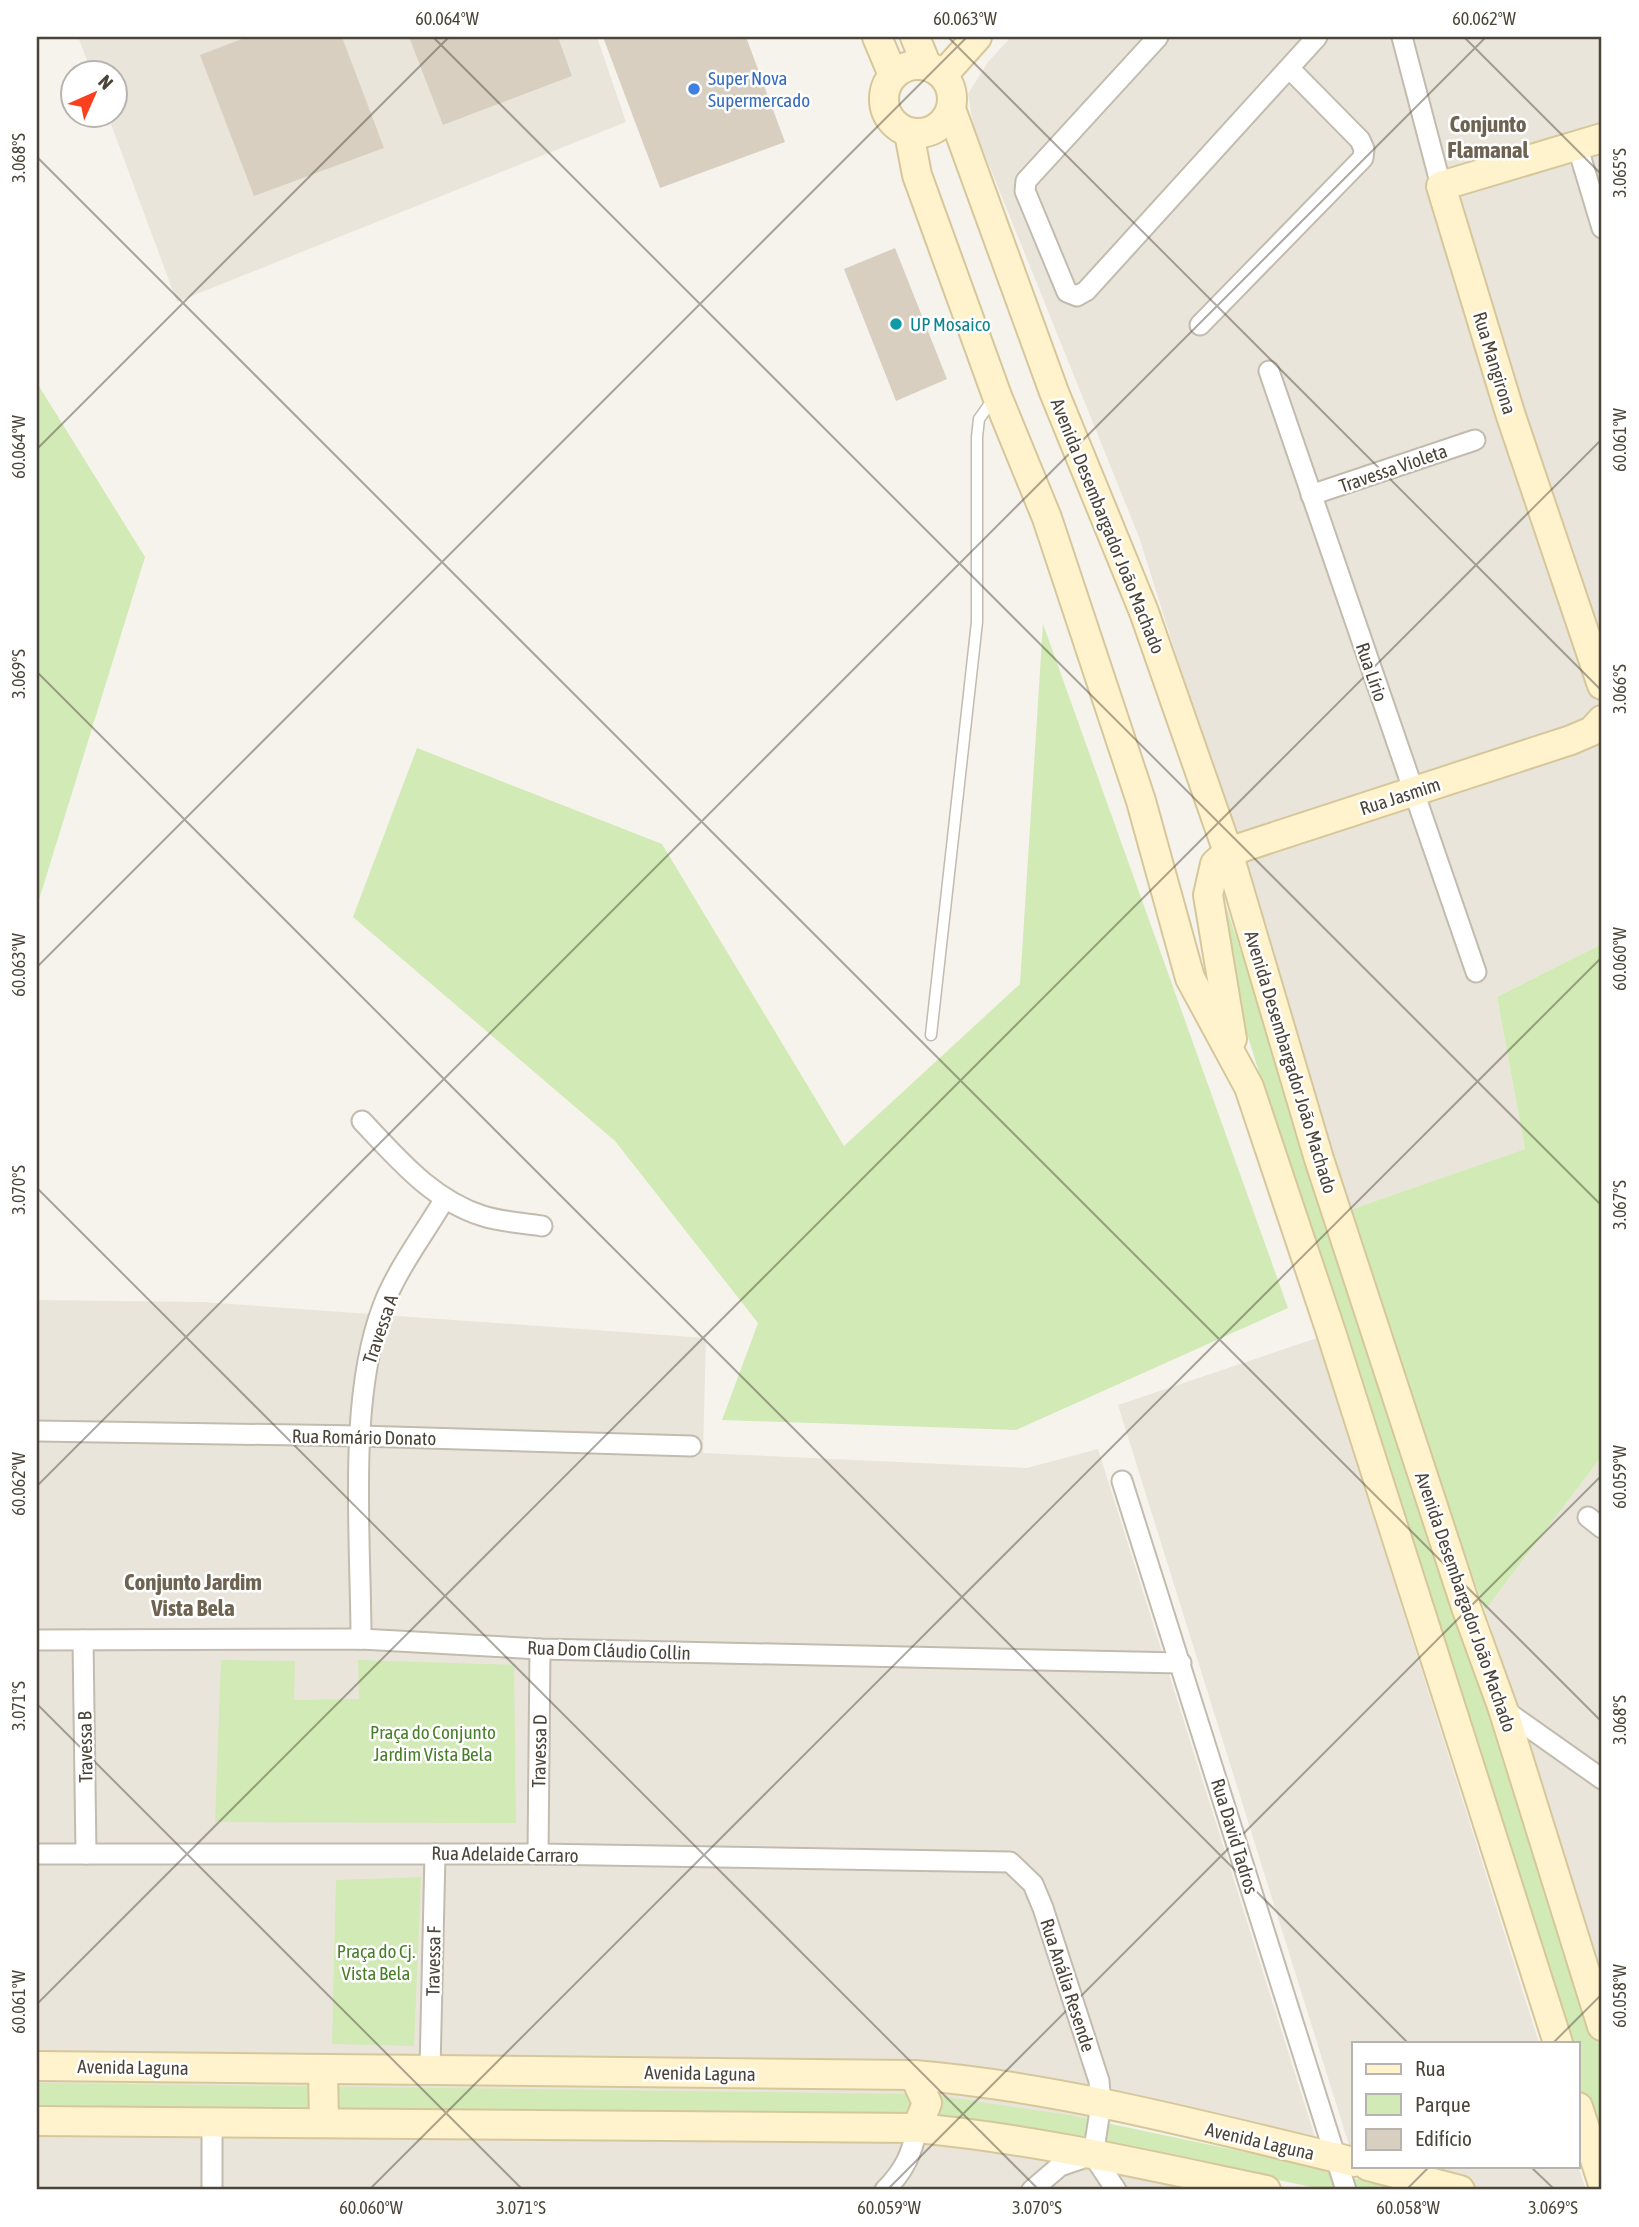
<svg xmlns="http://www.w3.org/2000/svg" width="1639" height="2227" font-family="'Asap Condensed',sans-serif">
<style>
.residential{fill:#eae5da}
.green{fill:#d2eab5}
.building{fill:#d8cfc1}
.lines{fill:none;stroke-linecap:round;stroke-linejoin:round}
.lane-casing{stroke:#c2bbae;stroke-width:13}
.street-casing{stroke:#c2bbae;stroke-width:23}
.secondary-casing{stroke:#d6c79b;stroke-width:32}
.lane{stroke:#fff;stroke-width:10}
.street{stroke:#fff;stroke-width:19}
.secondary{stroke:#fff3cd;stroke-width:28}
.ticks{fill:none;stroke:#4b4439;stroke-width:2;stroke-opacity:0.45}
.shop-dot{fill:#3f7fe0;stroke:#fff;stroke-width:2.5}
.culture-dot{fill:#0f9aa8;stroke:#fff;stroke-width:2.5}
.labels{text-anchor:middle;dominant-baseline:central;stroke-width:5;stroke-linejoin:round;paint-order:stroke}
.shop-label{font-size:19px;fill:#366cbe;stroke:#fff;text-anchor:start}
.culture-label{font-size:19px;fill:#0d838f;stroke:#fff;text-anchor:start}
.street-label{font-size:19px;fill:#4b4439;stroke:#fff}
.park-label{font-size:19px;fill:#4a7f2a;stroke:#fff}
.quarter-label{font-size:23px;font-weight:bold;fill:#6e6250;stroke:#fff}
.neatline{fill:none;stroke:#4b4439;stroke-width:2.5}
.ticks-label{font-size:18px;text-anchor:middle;fill:#4b4439}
</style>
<rect width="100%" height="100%" fill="#f6f3ec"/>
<g class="residential">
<polygon points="78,37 597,37 626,122 177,302 108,116 116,116 116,74 92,73"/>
<polygon points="1011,37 1602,37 1602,944 1497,997 1525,1149 1341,1213 1240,858 1139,537 973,125 968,94 988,62"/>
<polygon points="37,1300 203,1302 706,1338 703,1453 1027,1468 1098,1449 1315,2137 1336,2158 1102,2105 1067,2153 1202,2190 37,2190"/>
<polygon points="1317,1338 1539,2043 1354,2043 1354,2161 1118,1405"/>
<polygon points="1602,1456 1602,1973 1485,1610"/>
<polygon points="1578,2165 1586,2190 1360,2190 1355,2166"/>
</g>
<g class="green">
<polygon points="37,383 145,557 37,906"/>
<polygon points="1043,624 1288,1308 1016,1430 722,1420 758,1323 615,1141 353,917 417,748 662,844 844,1146 1020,984"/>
<polygon points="1226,906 1602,2054 1602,2169 1578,2091 1578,2043 1563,2043 1218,941"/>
<polygon points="1602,944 1602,1456 1485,1610 1341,1213 1525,1149 1497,997"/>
<polygon points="221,1660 295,1661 294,1700 359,1699 358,1660 514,1665 516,1823 215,1822"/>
<polygon points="421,1877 414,2046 332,2044 336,1880"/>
<polygon points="37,2083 927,2094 1069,2115 1286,2161 1399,2190 1326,2190 1073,2137 37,2112"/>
</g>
<g class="building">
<polygon points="247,37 342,37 384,148 254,196 200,55"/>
<polygon points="409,37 558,37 572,76 443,125"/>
<polygon points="603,37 746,37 785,142 660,188"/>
<polygon points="895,248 947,379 896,401 844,269"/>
</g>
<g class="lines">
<g class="lane-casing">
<polyline id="lane" points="931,1035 977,622 977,437 979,419 994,398"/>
</g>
<g class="street-casing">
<g id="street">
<polyline points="1158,37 1026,181 1025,191 1067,292 1077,296 1086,291 1317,37"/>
<polyline points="1402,37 1441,186"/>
<polyline points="1577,145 1602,228"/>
<polyline points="1200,325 1363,158 1364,149 1360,140 1290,69"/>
<polyline points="1269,371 1476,972"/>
<polyline points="1311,495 1475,440"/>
<path d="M 362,1121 C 398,1159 432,1200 483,1216 C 502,1222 523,1223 542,1226"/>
<polyline points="37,1431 360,1436 691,1446"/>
<polyline points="1122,1481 1346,2190"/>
<polyline points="1588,1517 1602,1528"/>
<path d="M 361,1639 C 361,1538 347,1400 383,1306 C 397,1269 424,1234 444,1200"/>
<polyline points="37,1640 361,1639 540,1649 1181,1663"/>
<polyline points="83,1640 86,1854"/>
<polyline points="1503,1709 1602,1779"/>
<polyline points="37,1854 538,1854 1010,1862 1033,1884 1043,1908 1099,2081 1101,2105 1093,2155"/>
<polyline points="538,1854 540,1649"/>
<polyline points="430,2069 435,1854"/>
<polyline points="212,2124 212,2190"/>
<polyline points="1093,2155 1116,2190"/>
<path d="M 885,2190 C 904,2171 912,2154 917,2128"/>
<polyline points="1032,2190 1060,2166 1092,2155"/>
</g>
</g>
<g class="secondary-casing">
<g id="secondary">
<polyline points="877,37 893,75"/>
<polyline points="915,37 927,66"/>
<circle cx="918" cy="99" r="34"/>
<polyline points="943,75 977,37"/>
<polyline points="951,109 1054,392 1144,612 1228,852 1319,1159 1466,1607 1503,1709 1602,2026"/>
<polyline points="909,133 917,175 997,396 1047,518 1141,801 1190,978 1249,1087 1331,1332 1558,2043"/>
<polyline points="1602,138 1441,186 1510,413 1602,685"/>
<polyline points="1232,1039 1208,895 1215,864 1228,852 1571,740 1592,731 1602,720"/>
<path d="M 37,2066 L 914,2075 C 1060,2087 1211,2128 1354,2162"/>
<polyline points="323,2070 324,2123"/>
<polyline points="914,2075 927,2103 917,2128"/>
<polyline points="1578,2107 1602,2181"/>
<path d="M 37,2121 L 917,2128 C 1035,2139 1151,2166 1266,2190"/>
<polyline points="1368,2166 1460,2190"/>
</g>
</g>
<use href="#lane" class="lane"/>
<use href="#street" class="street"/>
<use href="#secondary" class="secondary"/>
</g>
<path class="ticks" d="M 433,37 L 1602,1206M 948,37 L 1602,691M 1464,37 L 1602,175M 37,157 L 1602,1722M 37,449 L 449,37M 37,672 L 1408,2043M 37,967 L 967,37M 37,1188 L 1039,2190M 37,1486 L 1486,37M 37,1704 L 523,2190M 37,2004 L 1602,439M 1553,2043 L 1602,1994M 1530,2166 L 1555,2190M 369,2190 L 1602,957M 887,2190 L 1602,1475M 1406,2190 L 1430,2166"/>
<circle class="shop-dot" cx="694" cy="89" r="7"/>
<circle class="culture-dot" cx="896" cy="324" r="7"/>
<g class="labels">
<g class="shop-label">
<text x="708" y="78">Super Nova<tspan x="708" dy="22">Supermercado</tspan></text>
</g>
<g class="culture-label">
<text x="910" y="324">UP Mosaico</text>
</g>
<g class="street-label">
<text transform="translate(1495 363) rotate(73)">Rua Mangirona</text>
<text transform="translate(1393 468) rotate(-19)">Travessa Violeta</text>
<text transform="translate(1108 526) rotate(68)">Avenida Desembargador João Machado</text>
<text transform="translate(1372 672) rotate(71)">Rua Lírio</text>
<text transform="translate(1400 796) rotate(-18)">Rua Jasmim</text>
<text transform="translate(1291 1062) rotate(73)">Avenida Desembargador João Machado</text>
<text transform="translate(380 1329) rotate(-71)">Travessa A</text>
<text transform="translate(364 1437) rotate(1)">Rua Romário Donato</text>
<text transform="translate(1466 1602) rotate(71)">Avenida Desembargador João Machado</text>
<text transform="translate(609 1650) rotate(2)">Rua Dom Cláudio Collin</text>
<text transform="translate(85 1747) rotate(-91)">Travessa B</text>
<text transform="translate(539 1751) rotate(-89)">Travessa D</text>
<text transform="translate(1235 1836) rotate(73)">Rua David Tadros</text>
<text transform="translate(505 1854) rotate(1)">Rua Adelaide Carraro</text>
<text transform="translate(433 1961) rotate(-89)">Travessa F</text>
<text transform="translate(1068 1985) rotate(72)">Rua Anália Resende</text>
<text transform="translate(133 2067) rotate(1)">Avenida Laguna</text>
<text transform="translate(700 2073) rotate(1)">Avenida Laguna</text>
<text transform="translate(1260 2141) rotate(13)">Avenida Laguna</text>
</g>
<g class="park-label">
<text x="433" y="1732">Praça do Conjunto<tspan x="433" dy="22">Jardim Vista Bela</tspan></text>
<text x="376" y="1951">Praça do Cj.<tspan x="376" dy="22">Vista Bela</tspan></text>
</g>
<g class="quarter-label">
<text x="1488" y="124">Conjunto<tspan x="1488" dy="26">Flamanal</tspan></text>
<text x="193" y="1582">Conjunto Jardim<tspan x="193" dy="26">Vista Bela</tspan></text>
</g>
</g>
<rect width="1639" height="2227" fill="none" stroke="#ffffff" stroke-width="77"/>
<rect x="1352" y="2042" width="228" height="126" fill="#ffffff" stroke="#b7b4b0" stroke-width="2"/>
<rect x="1366" y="2064" width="35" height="10" fill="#fff3cd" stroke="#b7b4b0" stroke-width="2"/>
<text x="1415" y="2076" font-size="21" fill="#4b4439">Rua</text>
<rect x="1366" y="2094" width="35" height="21" fill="#d2eab5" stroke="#b7b4b0" stroke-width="2"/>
<text x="1415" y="2112" font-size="21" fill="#4b4439">Parque</text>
<rect x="1366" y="2129" width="35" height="21" fill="#d8cfc1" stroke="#b7b4b0" stroke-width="2"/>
<text x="1415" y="2146" font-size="21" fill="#4b4439">Edifício</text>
<g transform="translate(94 94) rotate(45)"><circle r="33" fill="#ffffff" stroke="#b7b4b0" stroke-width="2"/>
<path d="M0-5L12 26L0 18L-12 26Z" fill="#fc3f1d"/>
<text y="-10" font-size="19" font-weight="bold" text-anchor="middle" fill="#4b4439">N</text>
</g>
<rect x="38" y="38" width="1562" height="2150" class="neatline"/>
<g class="ticks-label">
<text x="447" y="25">60.064°W</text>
<text x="965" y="25">60.063°W</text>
<text x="1484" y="25">60.062°W</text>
<text transform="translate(19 158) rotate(-90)" y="6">3.068°S</text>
<text transform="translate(1620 173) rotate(-90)" y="6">3.065°S</text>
<text transform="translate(1620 440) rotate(-90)" y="6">60.061°W</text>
<text transform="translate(19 447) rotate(-90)" y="6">60.064°W</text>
<text transform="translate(19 674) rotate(-90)" y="6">3.069°S</text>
<text transform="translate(1620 689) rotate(-90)" y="6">3.066°S</text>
<text transform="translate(1620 959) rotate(-90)" y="6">60.060°W</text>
<text transform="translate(19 965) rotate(-90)" y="6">60.063°W</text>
<text transform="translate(19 1190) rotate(-90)" y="6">3.070°S</text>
<text transform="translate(1620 1205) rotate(-90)" y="6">3.067°S</text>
<text transform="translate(1620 1477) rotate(-90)" y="6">60.059°W</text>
<text transform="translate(19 1484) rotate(-90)" y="6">60.062°W</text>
<text transform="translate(19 1706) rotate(-90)" y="6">3.071°S</text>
<text transform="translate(1620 1720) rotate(-90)" y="6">3.068°S</text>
<text transform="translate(1620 1996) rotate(-90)" y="6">60.058°W</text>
<text transform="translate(19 2002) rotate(-90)" y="6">60.061°W</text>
<text x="371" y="2214">60.060°W</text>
<text x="521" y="2214">3.071°S</text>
<text x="889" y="2214">60.059°W</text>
<text x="1037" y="2214">3.070°S</text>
<text x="1408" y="2214">60.058°W</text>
<text x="1553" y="2214">3.069°S</text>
</g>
</svg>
